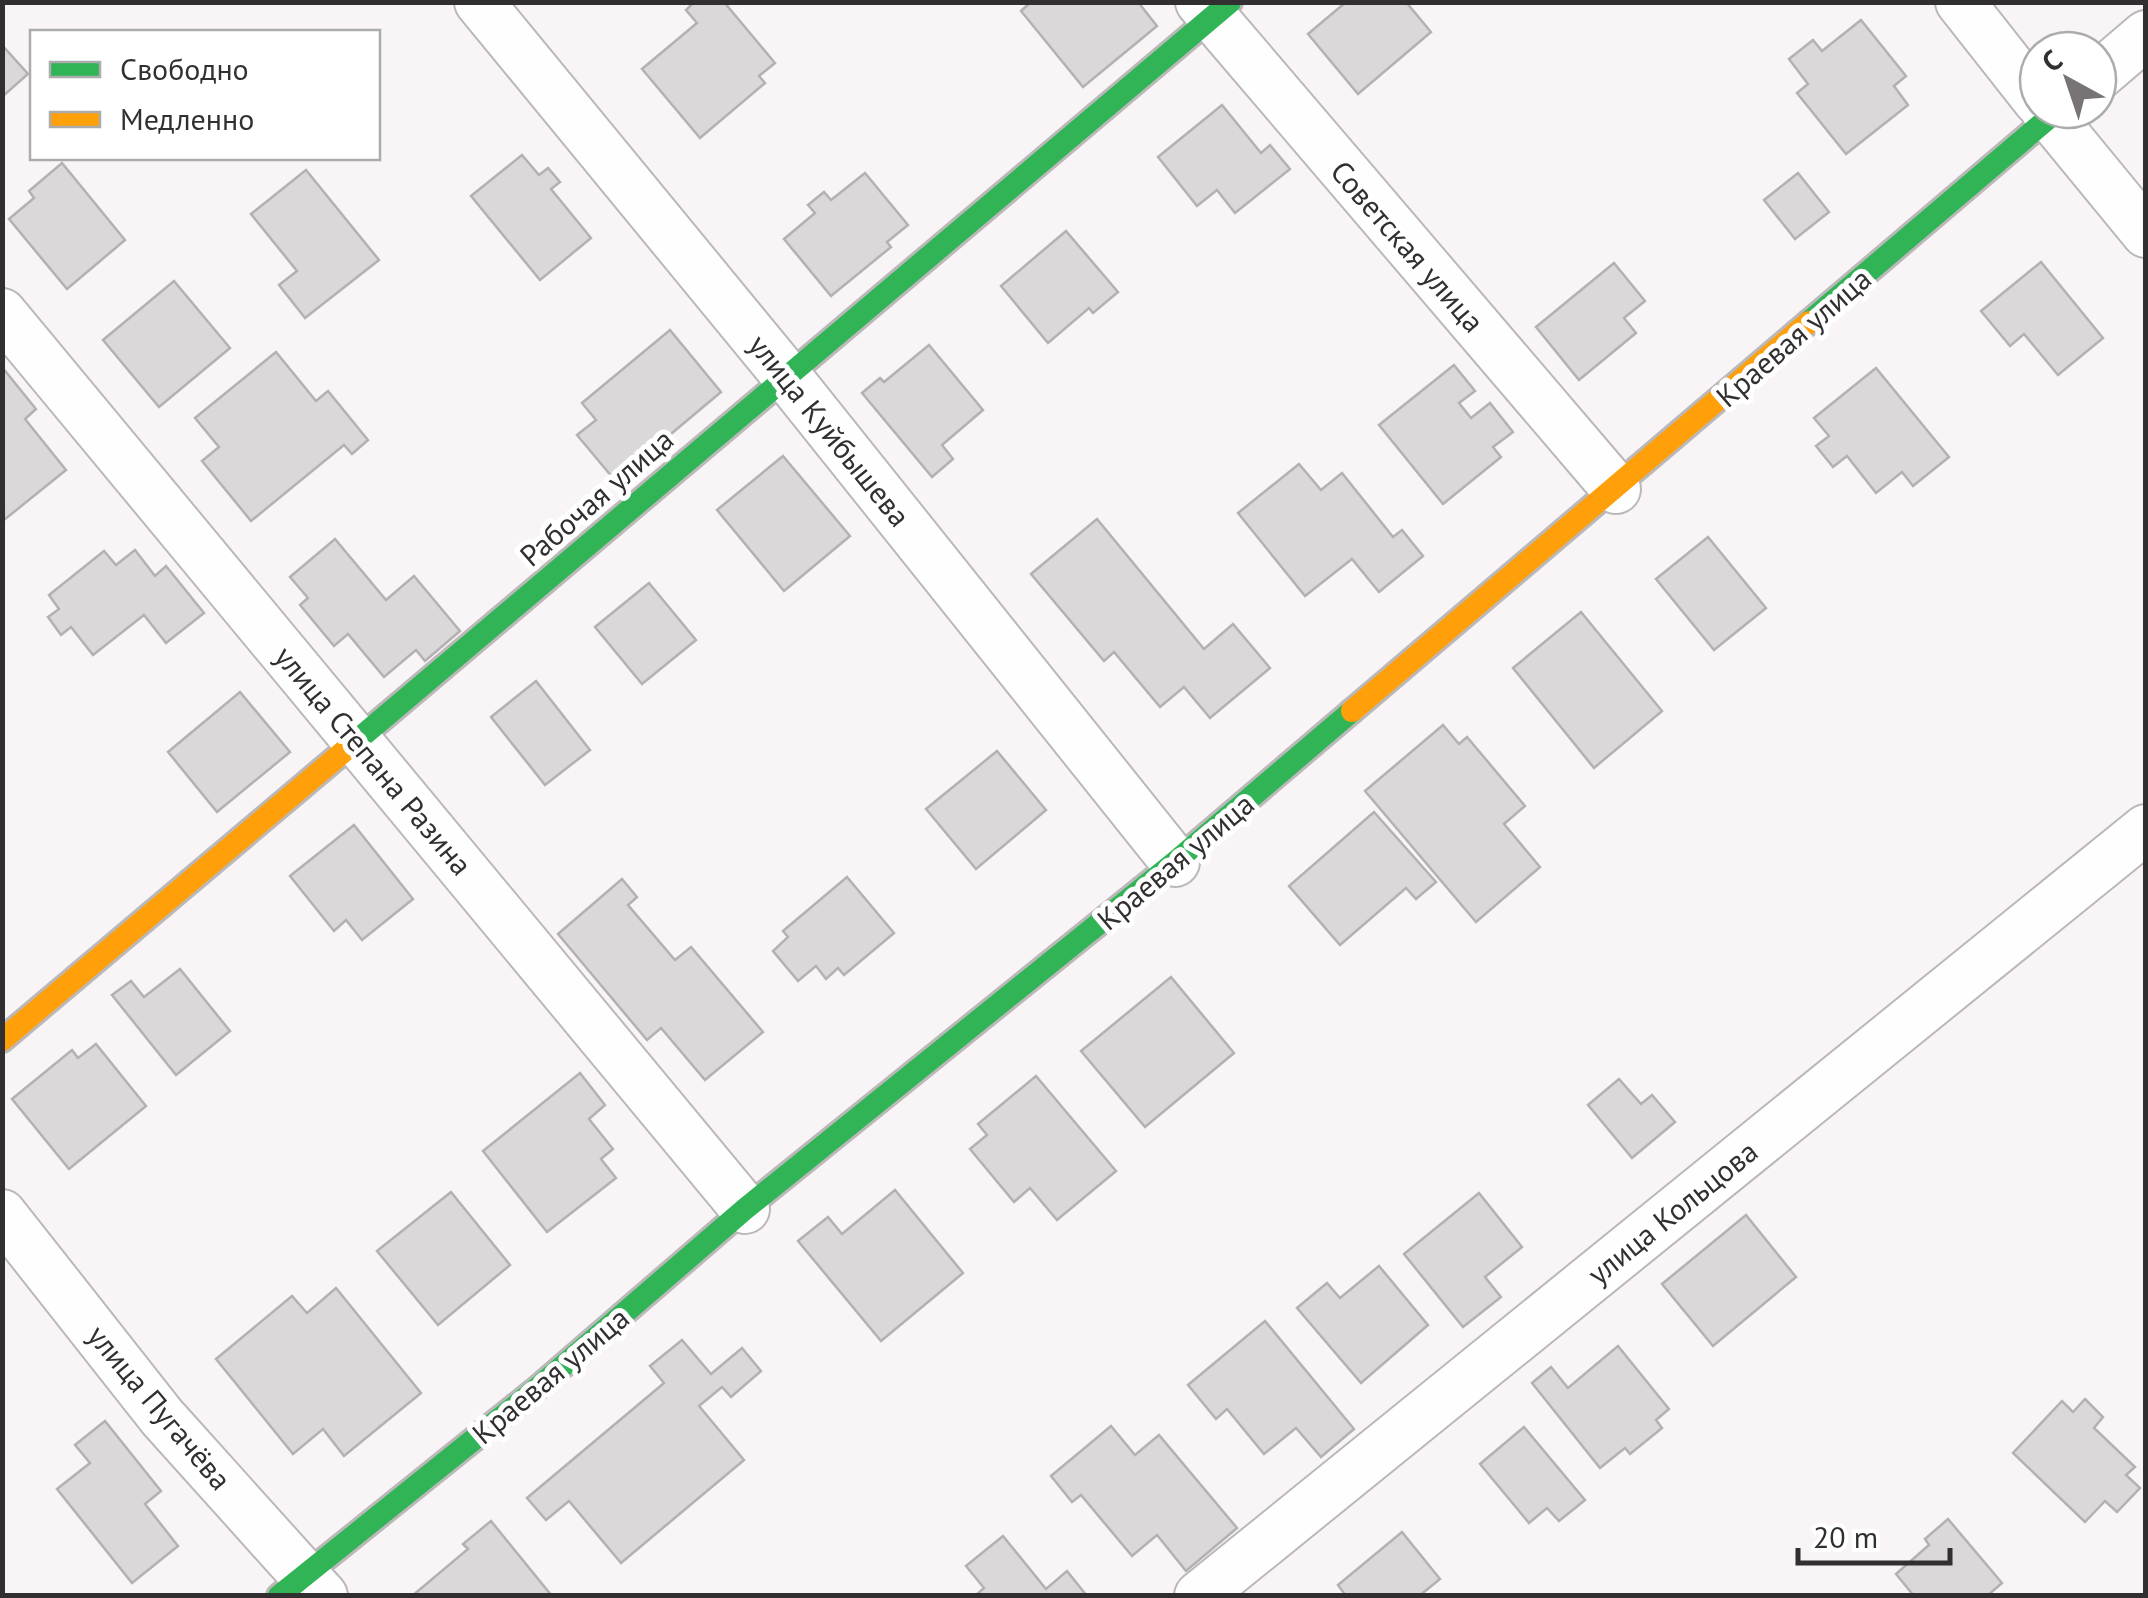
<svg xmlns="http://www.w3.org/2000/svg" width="2148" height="1598" font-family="'PT Sans',sans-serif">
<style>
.building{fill:#dbd8d9;stroke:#b4b1b1;stroke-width:2.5}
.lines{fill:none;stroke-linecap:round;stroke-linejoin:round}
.street-casing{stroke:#bbb8b9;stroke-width:52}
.fast-casing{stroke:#bbb8b9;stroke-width:28}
.slow-casing{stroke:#bbb8b9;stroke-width:28}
.street{stroke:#fefefe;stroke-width:48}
.fast{stroke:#30b455;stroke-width:22}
.slow{stroke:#ff9f0a;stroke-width:22}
.labels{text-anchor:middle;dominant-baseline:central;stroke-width:10;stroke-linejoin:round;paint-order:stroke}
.street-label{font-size:30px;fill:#322f30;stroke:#fff}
</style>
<rect width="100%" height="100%" fill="#f9f5f6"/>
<g class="building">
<polygon points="694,2 724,2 775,63 759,76 765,83 700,138 642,69 697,23 686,10"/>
<polygon points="1031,2 1138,2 1157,26 1083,87 1021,11"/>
<polygon points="1346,2 1406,2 1431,32 1358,94 1308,34"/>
<polygon points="1861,20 1906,76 1894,86 1908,105 1846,154 1797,93 1808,84 1789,59 1813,40 1822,51"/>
<polygon points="2,45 28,74 2,97"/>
<polygon points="1222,105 1261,153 1270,145 1290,169 1235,213 1217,190 1197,206 1158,157"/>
<polygon points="522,155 539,175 548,168 560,182 551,189 591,238 540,280 471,196"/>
<polygon points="62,163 125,240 67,289 9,219 34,198 29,191"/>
<polygon points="306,170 379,260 305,318 279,285 297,271 251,214"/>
<polygon points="865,173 908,225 887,242 891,247 831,296 784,239 815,213 808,205 824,192 831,200"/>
<polygon points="1798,173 1829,212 1795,239 1764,200"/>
<polygon points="1066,231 1118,292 1093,313 1089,308 1048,343 1001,286"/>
<polygon points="2041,262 2103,338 2058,375 2024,334 2010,346 1981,311"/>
<polygon points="1614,263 1645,301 1624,318 1636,333 1579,380 1536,327"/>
<polygon points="174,281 230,348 159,407 103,340"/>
<polygon points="670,330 721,392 659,444 667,454 623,490 577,435 596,420 582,403"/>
<polygon points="929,345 983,410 942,445 953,459 932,477 862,393 880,378 884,382"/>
<polygon points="276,352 316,401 328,391 368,440 352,454 344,445 251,521 202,461 219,447 195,418"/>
<polygon points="1454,365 1475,391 1459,403 1471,418 1490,403 1513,432 1493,447 1501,457 1443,504 1379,425"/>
<polygon points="2,367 36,409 25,419 66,470 4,520"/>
<polygon points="1876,368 1949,457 1913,486 1902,472 1876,493 1847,456 1833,467 1816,446 1829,436 1814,418"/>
<polygon points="783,456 850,536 784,591 717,510"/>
<polygon points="1299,464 1321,490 1342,473 1393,537 1402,530 1423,556 1379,592 1352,559 1305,596 1238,513"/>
<polygon points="1097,519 1204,649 1233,624 1270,668 1210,718 1184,687 1160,707 1114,652 1104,661 1031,574"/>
<polygon points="1708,537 1766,608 1714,650 1656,579"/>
<polygon points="335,539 386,600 414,576 460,631 425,661 416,650 384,677 348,634 334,646 300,605 308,598 290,577"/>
<polygon points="135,550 155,576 166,566 204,613 166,643 144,615 93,655 71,627 61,635 48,617 59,609 49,595 104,551 116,565"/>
<polygon points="649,583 696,640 642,684 595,627"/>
<polygon points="1581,612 1662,711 1594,768 1513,668"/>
<polygon points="536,681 590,750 545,785 491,717"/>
<polygon points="240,692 290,752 217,812 168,752"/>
<polygon points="1443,725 1459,744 1467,737 1525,806 1504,824 1540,867 1476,922 1365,791"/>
<polygon points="997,751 1046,810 976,869 926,809"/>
<polygon points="1374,812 1436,882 1416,899 1406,888 1340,945 1289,886"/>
<polygon points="354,825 413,899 362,940 346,920 334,931 290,876"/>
<polygon points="847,877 894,933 844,975 838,968 826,979 816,966 798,981 773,951 788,937 783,931"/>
<polygon points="622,879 637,897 628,905 675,960 691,947 763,1032 705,1080 661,1028 647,1040 558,934"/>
<polygon points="180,969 230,1031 176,1075 112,995 131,981 144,997"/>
<polygon points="1171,977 1234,1053 1145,1127 1081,1051"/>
<polygon points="96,1044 146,1106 69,1169 12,1099 72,1050 78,1058"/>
<polygon points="580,1073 605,1105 589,1119 613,1149 601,1159 616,1178 547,1232 483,1151"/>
<polygon points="1036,1076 1116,1171 1057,1220 1030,1188 1014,1202 970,1149 987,1135 978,1124"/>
<polygon points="1619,1079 1641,1104 1652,1095 1675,1122 1632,1158 1588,1105"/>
<polygon points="895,1190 963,1273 881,1341 798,1241 828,1217 842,1234"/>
<polygon points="451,1192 510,1265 438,1325 377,1251"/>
<polygon points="1479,1193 1522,1247 1485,1277 1501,1297 1463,1327 1404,1254"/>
<polygon points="1746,1215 1796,1277 1713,1346 1662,1284"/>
<polygon points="1379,1266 1428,1325 1361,1383 1297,1308 1327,1283 1340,1298"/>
<polygon points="336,1288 421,1393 344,1456 323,1429 293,1454 216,1359 292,1296 307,1313"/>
<polygon points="1265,1321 1354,1429 1321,1457 1296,1428 1264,1454 1227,1409 1216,1419 1188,1385"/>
<polygon points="682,1340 711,1374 742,1348 761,1371 731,1397 722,1387 699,1406 744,1460 621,1563 569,1501 546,1520 527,1498 664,1383 650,1366"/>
<polygon points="1618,1346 1669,1409 1656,1420 1662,1428 1630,1454 1625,1448 1600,1468 1532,1383 1551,1367 1568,1388"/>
<polygon points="2085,1399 2103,1417 2094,1428 2135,1467 2126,1475 2140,1488 2117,1512 2105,1501 2085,1522 2013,1453 2062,1401 2073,1412"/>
<polygon points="105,1421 161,1491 145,1504 178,1546 132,1583 57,1489 90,1463 75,1445"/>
<polygon points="1111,1426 1135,1455 1159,1435 1237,1528 1186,1571 1157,1535 1132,1556 1081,1495 1072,1502 1051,1476"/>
<polygon points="1524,1427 1585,1500 1559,1521 1547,1508 1529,1523 1480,1464"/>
<polygon points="1948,1519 2002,1583 1987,1596 1914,1596 1896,1574 1929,1545 1925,1539"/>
<polygon points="491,1521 552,1596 412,1596 468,1549 463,1544"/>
<polygon points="1402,1532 1440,1579 1419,1596 1346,1596 1338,1585"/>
<polygon points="1003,1536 1046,1589 1067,1571 1087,1596 975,1596 984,1588 966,1566"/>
</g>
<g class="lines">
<g class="street-casing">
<g id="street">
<polyline points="479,2 784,373 1175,862"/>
<polyline points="1200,2 1616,489"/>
<polyline points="1960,2 2038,101"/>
<polyline points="2098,76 2146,35"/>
<polyline points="2045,110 2146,233"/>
<polyline points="2,313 745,1209"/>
<polyline points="2,1214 162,1417 323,1596"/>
<polyline points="1199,1596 2146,829"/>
</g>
</g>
<g class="fast-casing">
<g id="fast">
<polyline points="1809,322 2058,110"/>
<polyline points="355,742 1230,2"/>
<polyline points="279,1596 534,1391 745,1209 1175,862 1352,711"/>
</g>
</g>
<g class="slow-casing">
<g id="slow">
<polyline points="1352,711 1809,322"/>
<polyline points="2,1040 355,742"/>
</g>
</g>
<use href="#street" class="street"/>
<use href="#fast" class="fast"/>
<use href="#slow" class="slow"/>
</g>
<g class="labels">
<g class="street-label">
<text transform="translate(1408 246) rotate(49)">Советская улица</text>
<text transform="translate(1793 337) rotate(-41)">Краевая улица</text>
<text transform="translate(830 430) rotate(51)">улица Куйбышева</text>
<text transform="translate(596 497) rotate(-41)">Рабочая улица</text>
<text transform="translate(374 760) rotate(50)">улица Степана Разина</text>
<text transform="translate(1175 861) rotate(-40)">Краевая улица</text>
<text transform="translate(1672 1212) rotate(-39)">улица Кольцова</text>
<text transform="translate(550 1375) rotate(-40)">Краевая улица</text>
<text transform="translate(160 1407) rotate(50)">улица Пугачёва</text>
</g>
</g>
<rect width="2148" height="1598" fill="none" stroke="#322f30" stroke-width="10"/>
<rect x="30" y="30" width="350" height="130" fill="#ffffff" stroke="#adacac" stroke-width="2.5"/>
<rect x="50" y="62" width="50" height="15" fill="#30b455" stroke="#adacac" stroke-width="2.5"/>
<text x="120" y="80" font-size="30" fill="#322f30">Свободно</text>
<rect x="50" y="112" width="50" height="15" fill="#ff9f0a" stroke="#adacac" stroke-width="2.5"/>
<text x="120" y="130" font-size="30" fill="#322f30">Медленно</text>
<g transform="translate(2068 80) rotate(320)"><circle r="48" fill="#ffffff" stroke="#adacac" stroke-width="2.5"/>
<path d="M0-8L18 38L0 25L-18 38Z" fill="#787475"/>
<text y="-15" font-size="28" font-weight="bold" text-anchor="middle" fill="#322f30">С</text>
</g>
<path d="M1798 1548v15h152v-15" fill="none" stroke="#322f30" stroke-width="5"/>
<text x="1813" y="1548" font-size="30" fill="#322f30" stroke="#ffffff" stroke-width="8" paint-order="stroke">20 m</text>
</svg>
